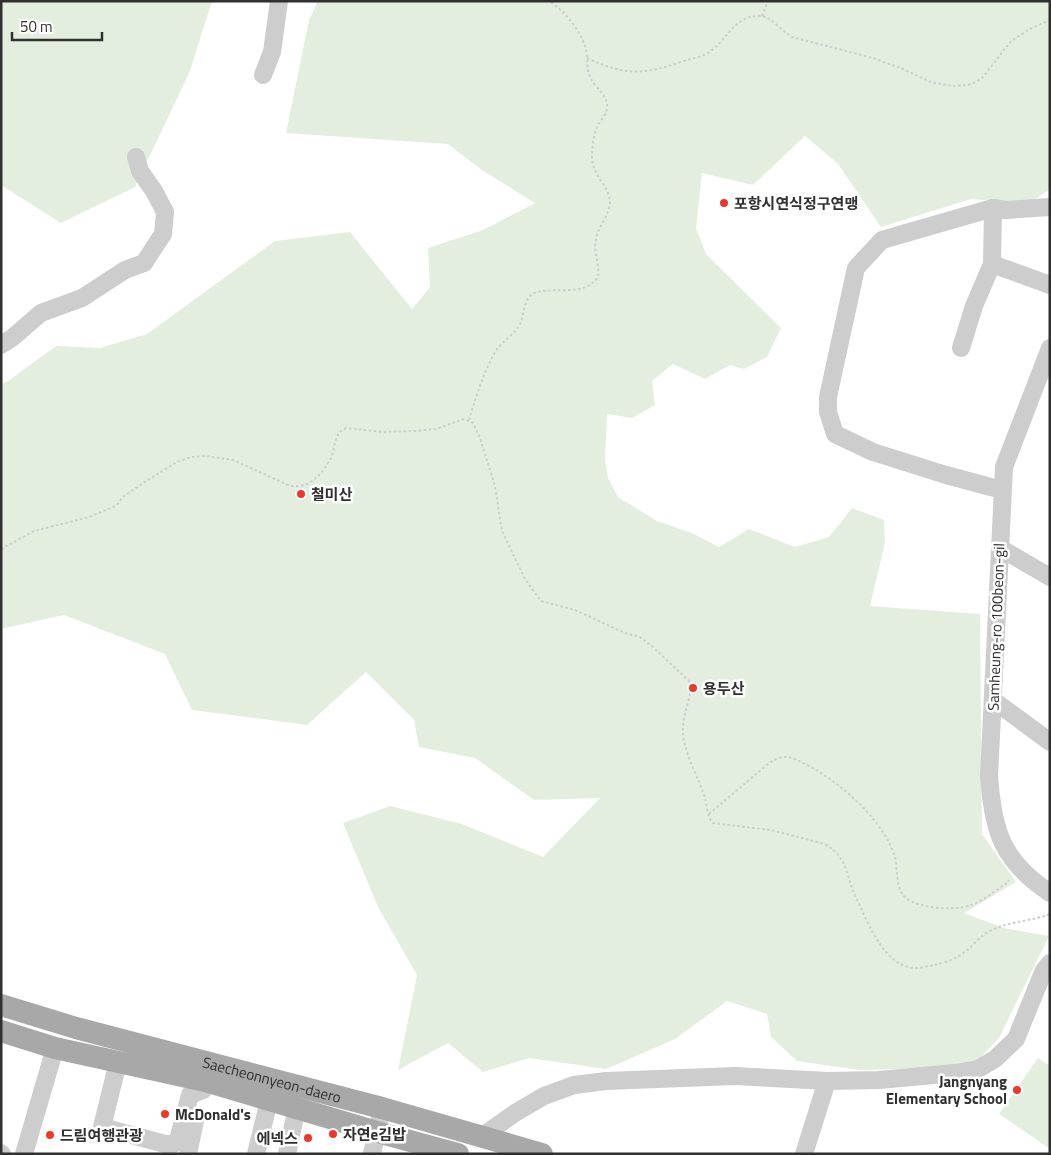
<svg xmlns="http://www.w3.org/2000/svg" width="1051" height="1155" font-family="'Titillium Web','Noto Sans KR',sans-serif">
<style>
.green{fill:#e4eede}
.lines{fill:none;stroke-linecap:round;stroke-linejoin:round}
.path{stroke:#cdcdcd;stroke-width:2;stroke-dasharray:2.5 2.5;stroke-linecap:butt}
.minor{stroke:#cdcdcd;stroke-width:18}
.major{stroke:#a8a8a8;stroke-width:22}
.poi-dot{fill:#ee382c;stroke:#fff;stroke-width:2}
.labels{text-anchor:middle;dominant-baseline:central;stroke-width:5;stroke-linejoin:round;paint-order:stroke}
.poi-label{font-size:15px;font-weight:bold;fill:#303030;stroke:#fff;text-anchor:start}
.street-label{font-size:15px;fill:#303030;stroke:#fff}
</style>
<rect width="100%" height="100%" fill="#fff"/>
<g class="green">
<polygon points="1,1 212,1 190,71 135,187 61,223 1,185"/>
<polygon points="318,1 1050,1 1050,189 1029,203 971,199 881,227 838,164 805,136 753,185 702,173 696,228 706,254 781,328 767,357 744,369 730,365 705,379 673,364 652,381 655,405 632,418 607,414 605,458 608,478 618,497 657,521 692,533 719,547 749,529 795,547 829,537 852,508 884,520 885,543 870,606 980,614 982,834 1016,882 964,913 1004,928 1049,936 999,1038 978,1060 934,1068 859,1070 797,1061 771,1037 767,1014 727,1001 675,1039 606,1069 529,1058 483,1072 448,1043 398,1070 417,975 378,907 343,823 390,806 462,824 543,857 600,798 534,800 475,758 419,747 414,720 366,672 307,725 192,710 165,654 64,615 1,629 1,385 11,379 56,346 100,348 147,334 275,241 350,232 412,309 430,287 428,248 483,230 535,203 482,170 448,144 286,133 309,20"/>
<polygon points="1038,1058 1050,1066 1050,1149 999,1114"/>
</g>
<g class="lines">
<g class="path">
<polyline points="762,16 768,1"/>
<path d="M 587,58 C 625,76 644,75 684,61 C 693,58 704,57 712,50 C 728,38 736,14 761,16 C 770,16 783,32 792,37 L 873,58 L 903,69 L 933,83 L 955,86 L 968,85 L 976,82 L 983,77 L 1011,41 L 1030,29 L 1050,20"/>
<path d="M 469,420 C 476,397 484,370 497,349 C 504,340 515,334 520,324 C 525,313 523,295 537,292 C 556,287 584,297 598,277 C 600,264 593,252 596,239 C 598,226 611,214 610,200 C 608,185 593,176 592,158 C 592,147 593,135 598,125 C 601,120 607,114 607,108 C 609,97 596,88 591,79 C 586,69 588,59 586,49 C 581,31 564,10 549,1"/>
<path d="M 1,549 L 34,531 L 89,517 L 111,508 L 117,505 L 123,497 L 143,483 L 177,462 L 191,457 L 206,456 L 233,460 L 288,485 C 307,491 322,475 331,458 C 336,447 333,433 346,428 L 384,432 L 415,431 L 436,429 L 464,419 L 473,423 L 480,438 L 495,486 L 502,531 L 525,579 L 541,601 L 575,610 L 625,633 L 640,637 L 653,647 L 691,683 C 691,699 683,713 683,729 C 682,750 699,778 705,798 C 707,806 707,817 713,823 L 771,830 L 825,844 C 848,858 845,873 855,895 C 866,918 883,967 915,968 C 919,969 925,966 930,966 C 940,964 952,961 962,954 C 971,948 978,938 988,932 C 1007,921 1030,922 1050,914"/>
<path d="M 709,814 L 769,763 C 787,751 794,759 811,767 C 843,785 884,821 895,857 C 898,870 895,888 905,897 C 917,909 956,911 971,905 C 983,901 996,890 1007,883 L 1009,880"/>
</g>
<g class="minor">
<polyline points="263,75 272,52 279,1"/>
<polyline points="992,264 993,208"/>
<polyline points="1,345 12,338 41,313 82,298 125,270 144,263 163,234 165,212 154,191 140,171 136,157"/>
<polyline points="961,348 974,306 992,264 1050,285"/>
<path d="M 1050,348 L 1004,467 L 989,777 C 994,832 1001,860 1050,893"/>
<polyline points="1002,490 946,475 873,452 835,434 828,412 828,397 856,268 882,240 993,208 1006,210 1050,207"/>
<polyline points="1000,548 1050,577"/>
<polyline points="993,700 1050,742"/>
<polyline points="118,1062 102,1127 165,1144 174,1144 178,1140 190,1095 203,1090"/>
<polyline points="481,1137 515,1113 544,1096 574,1085 606,1081 735,1076 827,1081 879,1080 955,1073 978,1069 995,1059 1016,1039 1044,970 1050,963"/>
<polyline points="1,1153 2,1154"/>
<polyline points="24,1154 55,1048"/>
<polyline points="188,1154 196,1116"/>
<polyline points="256,1154 267,1109 265,1099"/>
<polyline points="287,1154 295,1117 299,1109"/>
<polyline points="372,1154 382,1108"/>
<polyline points="804,1154 827,1081"/>
</g>
<g class="major">
<path id="s1" d="M 1,1005 L 76,1028 L 382,1108 L 542,1154"/>
<polyline points="1,1031 55,1048 205,1081 377,1132 458,1154"/>
</g>
</g>
<g class="poi-dot">
<circle cx="724" cy="203" r="5"/>
<circle cx="301" cy="494" r="5"/>
<circle cx="693" cy="688" r="5"/>
<circle cx="1017" cy="1090" r="5"/>
<circle cx="165" cy="1114" r="5"/>
<circle cx="333" cy="1134" r="5"/>
<circle cx="50" cy="1135" r="5"/>
<circle cx="308" cy="1138" r="5"/>
</g>
<g class="labels">
<g class="poi-label">
<text x="734" y="203">포항시연식정구연맹</text>
<text x="311" y="494">철미산</text>
<text x="703" y="688">용두산</text>
<text x="1007" y="1081" text-anchor="end">Jangnyang<tspan x="1007" dy="17">Elementary School</tspan></text>
<text x="175" y="1114">McDonald's</text>
<text x="343" y="1134">자연e김밥</text>
<text x="60" y="1135">드림여행관광</text>
<text x="298" y="1138" text-anchor="end">에넥스</text>
</g>
<g class="street-label">
<text transform="translate(996 627) rotate(-88)">Samheung-ro 100beon-gil</text>
<text stroke="none"><textPath href="#s1" startOffset="281">Saecheonnyeon-daero</textPath></text>
</g>
</g>
<rect width="1051" height="1155" fill="none" stroke="#303030" stroke-width="5"/>
<path d="M12 32v8h90v-8" fill="none" stroke="#303030" stroke-width="2.5"/>
<text x="20" y="32" font-size="15" fill="#303030" stroke="#ffffff" stroke-width="4" paint-order="stroke">50 m</text>
</svg>
